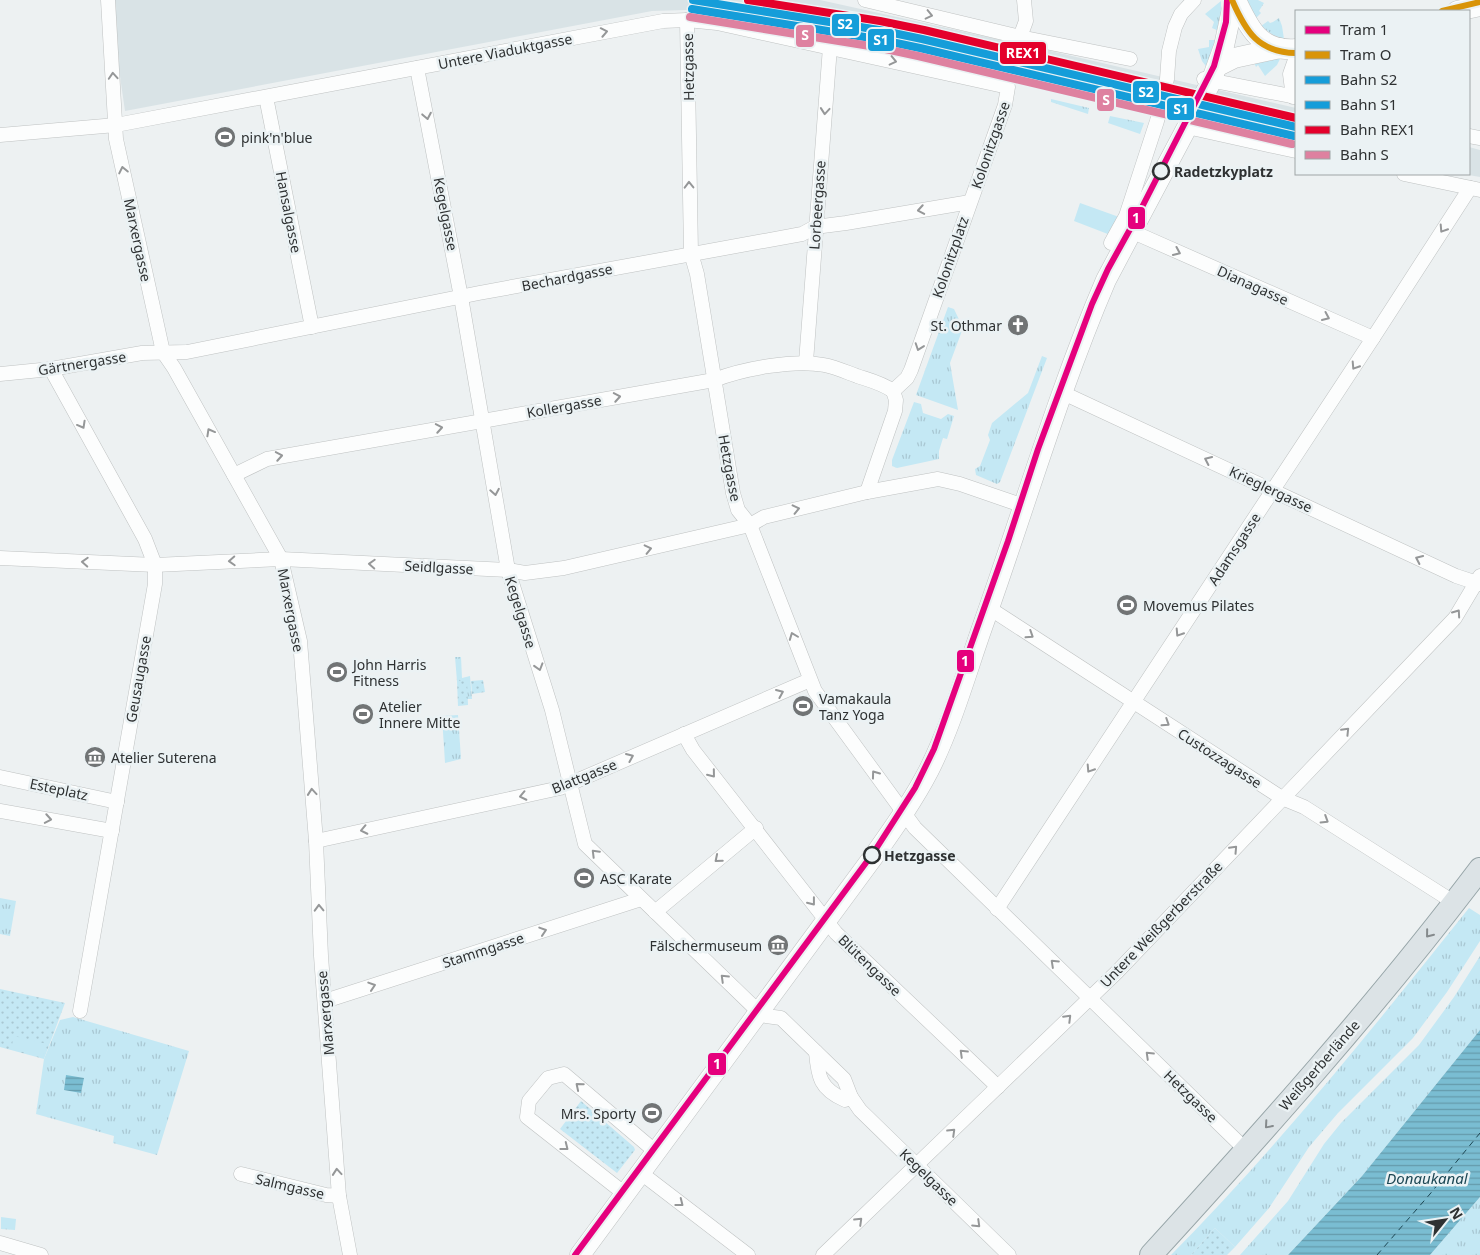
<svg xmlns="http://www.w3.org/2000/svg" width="1480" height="1255" font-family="'Noto Sans',sans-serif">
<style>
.built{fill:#d9e3e6}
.grass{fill:url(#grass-tufts)}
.park{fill:url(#park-dots)}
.garden{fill:#c4e8f4}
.water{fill:url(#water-rules)}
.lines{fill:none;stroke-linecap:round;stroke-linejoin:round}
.ferry{stroke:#1d4754;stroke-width:1;stroke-dasharray:6 5;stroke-linecap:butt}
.street-casing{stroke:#bfc2c2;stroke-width:15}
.secondary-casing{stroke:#bfc2c2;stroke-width:21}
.primary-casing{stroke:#97a5a8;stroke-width:24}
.street{stroke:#fcfdfd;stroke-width:14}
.secondary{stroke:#fcfdfd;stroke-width:20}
.primary{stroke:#dce3e6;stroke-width:22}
.rail-1-casing{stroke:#ebf2f4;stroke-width:11}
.rail-2-casing{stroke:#ebf2f4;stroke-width:11}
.rail-3-casing{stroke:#ebf2f4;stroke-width:11}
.rail-4-casing{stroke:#ebf2f4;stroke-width:11}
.rail-1{stroke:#159dd9;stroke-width:8}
.rail-2{stroke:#159dd9;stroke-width:8}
.rail-3{stroke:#e4002b;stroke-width:8}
.rail-4{stroke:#de81a0;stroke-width:8}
.tram-1-casing{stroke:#ebf2f4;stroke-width:10}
.tram-2-casing{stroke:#ebf2f4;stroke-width:10}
.tram-1{stroke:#e5007d;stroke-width:6}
.tram-2{stroke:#d99408;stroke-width:6}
.oneway{stroke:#959798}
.oneway2{stroke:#858a8c}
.stop-dot{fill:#ebf2f4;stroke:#2e3132;stroke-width:2.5}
.labels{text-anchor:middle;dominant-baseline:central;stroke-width:5;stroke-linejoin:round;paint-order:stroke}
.street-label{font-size:14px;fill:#2e3132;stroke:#ebf2f4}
.poi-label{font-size:14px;fill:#2e3132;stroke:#ebf2f4;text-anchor:start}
.stop-label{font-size:14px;font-weight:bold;fill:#2e3132;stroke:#ebf2f4;text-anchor:start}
.water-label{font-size:15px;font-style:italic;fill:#1d4754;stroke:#ebf2f4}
.line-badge{stroke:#ebf2f4;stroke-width:2}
.badge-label{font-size:14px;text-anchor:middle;font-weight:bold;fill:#fff}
</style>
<defs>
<pattern id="grass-tufts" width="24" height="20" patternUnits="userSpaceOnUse" patternTransform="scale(1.25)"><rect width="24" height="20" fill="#c4e8f4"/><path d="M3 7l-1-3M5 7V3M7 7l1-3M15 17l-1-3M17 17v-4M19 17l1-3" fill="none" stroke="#a9c7d2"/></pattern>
<pattern id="park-dots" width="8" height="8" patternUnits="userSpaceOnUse" patternTransform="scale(1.25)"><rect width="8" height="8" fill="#c4e8f4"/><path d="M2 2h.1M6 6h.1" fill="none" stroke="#a9c7d2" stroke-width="1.8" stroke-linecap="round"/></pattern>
<pattern id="water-rules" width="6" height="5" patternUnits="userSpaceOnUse" patternTransform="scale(1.25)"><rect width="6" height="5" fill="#7abdd2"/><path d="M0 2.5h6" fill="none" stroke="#649aab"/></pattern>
</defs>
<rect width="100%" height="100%" fill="#edf1f2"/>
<g class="built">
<polygon points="109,0 820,0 1042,49 1296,108 1296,136 1210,117 1209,114 1183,108 1178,117 1033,81 756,19 729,14 686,10 652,11 125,111"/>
<polygon points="1469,147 1480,150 1480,177 1463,174 1469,174"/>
</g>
<g class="grass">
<polygon points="1247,0 1258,0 1264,3 1259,11 1261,13 1256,18"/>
<polygon points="1221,1 1221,20 1219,31 1212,28 1214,22 1205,14"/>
<polygon points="1279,18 1282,26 1284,39 1273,35 1261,26 1268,21 1270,23 1273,22"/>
<polygon points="1209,40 1218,40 1208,69 1202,61 1198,49 1209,47"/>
<polygon points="1281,57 1277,65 1265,76 1258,65 1256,67 1252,58"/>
<polygon points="1051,99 1089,108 1088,114 1051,102"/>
<polygon points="1110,116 1144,123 1140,134 1108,123"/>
<polygon points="948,307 954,309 963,328 950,363 958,410 916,395"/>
<polygon points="1042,356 1047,358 1000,482 997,484 976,475 975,469 980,466 990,440 988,435 992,423 1028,393"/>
<polygon points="914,402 921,404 923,413 941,419 948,414 954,416 947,439 943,438 939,451 939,459 897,468 892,466 892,460"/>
<polygon points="455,657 461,657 462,678 470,676 472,699 467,699 466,681 457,681"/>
<polygon points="458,715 461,759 445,763 442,716"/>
<polygon points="0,898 16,901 10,936 0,934"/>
<path d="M 1469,908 L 1480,915 L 1480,941 L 1447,992 L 1413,1038 L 1338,1113 L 1309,1147 L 1269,1208 L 1235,1247 L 1215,1228 L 1191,1255 L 1171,1255 C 1278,1147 1374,1027 1469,908 Z"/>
<polygon points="1480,956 1480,1030 1362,1176 1288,1255 1240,1255 1288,1201 1324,1144 1341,1123 1419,1045 1454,997"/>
<polygon points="73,1017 189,1051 157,1155 113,1143 114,1136 36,1114 44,1059 60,1020"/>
<polygon points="1480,1197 1480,1255 1430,1255"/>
<polygon points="1,1217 16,1219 15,1230 1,1229"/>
</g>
<g class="park">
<polygon points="467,680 468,705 458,706 457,681"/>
<polygon points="483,680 485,692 472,694 471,681"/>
<polygon points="0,989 65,1003 44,1059 0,1047"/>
<polygon points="581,1101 634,1147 635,1150 617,1173 560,1129"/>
<polygon points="1215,1228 1235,1247 1227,1255 1191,1255"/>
</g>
<g class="garden">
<polygon points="1080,203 1119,217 1113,236 1074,221"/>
<polygon points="14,1036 47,1044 43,1057 11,1049"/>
</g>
<g class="water">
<polygon points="1480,1030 1480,1197 1430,1255 1288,1255 1362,1176"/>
<polygon points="66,1075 84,1078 81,1093 64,1090"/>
</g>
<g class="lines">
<polyline class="ferry" points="1377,1255 1430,1194 1480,1133"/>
<g class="street-casing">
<g id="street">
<polyline points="108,0 116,139 163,352 174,368 281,559 300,641 316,841 321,956 339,1196 350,1255"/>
<polyline points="865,0 1020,37 1130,59"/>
<polyline points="687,20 691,253 697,274 733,493 738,510 750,525 815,691 915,828 1246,1150"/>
<polyline points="1020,37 1026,21 1024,0"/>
<polyline points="417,68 461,297 508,570 552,710 585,844 759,1012 766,1016 781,1018 844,1079 851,1097 860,1110 1009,1255"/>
<polyline points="1204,79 1296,97"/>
<polyline points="266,97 312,327"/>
<polyline points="1293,97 1290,74 1296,57"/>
<polyline points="1187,127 1296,151"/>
<polyline points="0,135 116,125 663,21 687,20 717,23 1008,87 1005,105 911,370 907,378 893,391"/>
<polyline points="1469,136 1480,138"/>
<polyline points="1404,174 1480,190"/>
<polyline points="1133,232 1373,338"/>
<polyline points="1111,243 1126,216 1157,121 1167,79 1169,51 1175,27 1181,14 1194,0"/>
<polyline points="806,362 830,47"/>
<polyline points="51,369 145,539 155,565 155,584 80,1011"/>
<polyline points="0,374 51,369 142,353 187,352 479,293 802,234 815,227 846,223 970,202"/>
<polyline points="1063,393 1456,576 1480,584"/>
<path d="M 234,475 L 267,459 L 714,380 C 742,369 794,359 824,365 C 835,367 846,372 857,376 C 869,380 882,383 893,391"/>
<polyline points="867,492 895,411 896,400 893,391"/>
<polyline points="0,558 155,565 281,559 508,570 525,573 564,568 750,525 764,517 867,492 938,479 960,484 1024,506"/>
<polyline points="989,608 1282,798 1304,807 1455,903"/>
<polyline points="684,734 693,750 836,933 998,1087"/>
<polyline points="0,777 117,802"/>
<polyline points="0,811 112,831"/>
<polyline points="316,841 560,788 810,680"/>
<polyline points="997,909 1373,338 1470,188"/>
<polyline points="655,912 756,828"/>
<polyline points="325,1001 641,899"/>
<path d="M 816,1052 C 818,1077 820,1089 845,1100 L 851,1097"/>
<polyline points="641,1173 748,1255"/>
<polyline points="241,1174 326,1195 339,1196"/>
<polyline points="625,1194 527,1117 529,1101 548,1078 564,1074 656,1152"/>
<polyline points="0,1243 41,1255"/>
<polyline points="823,1255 1117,972 1455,618 1480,576"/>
</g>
</g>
<g class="secondary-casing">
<g id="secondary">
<path d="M 1236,0 C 1249,28 1260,52 1296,49"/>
<polyline points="1457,11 1480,6"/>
<polyline points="1218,66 1234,58 1280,48"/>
<path d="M 580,1255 L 876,853 C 895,826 914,799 929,770 C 952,724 966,673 983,625 C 1024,510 1058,392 1106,280 L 1211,82 L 1224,46 L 1234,0"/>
</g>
</g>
<g class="primary-casing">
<path id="primary" d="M 1151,1255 C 1265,1130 1378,1004 1480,869"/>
</g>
<use href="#street" class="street"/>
<use href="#secondary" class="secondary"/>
<use href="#primary" class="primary"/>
<g class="rail-1-casing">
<polyline id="rail-1" points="693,0 879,30 922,39 1296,127"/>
</g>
<g class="rail-2-casing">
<polyline id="rail-2" points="692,9 877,39 920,48 1294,136"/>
</g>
<g class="rail-3-casing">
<polyline id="rail-3" points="748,0 880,21 924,30 1296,118"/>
</g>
<g class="rail-4-casing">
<polyline id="rail-4" points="690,17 876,47 918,56 1292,144"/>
</g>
<use href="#rail-1" class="rail-1"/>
<use href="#rail-2" class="rail-2"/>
<use href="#rail-3" class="rail-3"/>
<use href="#rail-4" class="rail-4"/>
<g class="tram-1-casing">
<polyline id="tram-1" points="575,1255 874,852 915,788 934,749 1008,541 1038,449 1092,304 1108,269 1139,213 1214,66 1226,22 1227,0"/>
</g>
<g class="tram-2-casing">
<g id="tram-2">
<path d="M 1232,0 C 1246,32 1258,52 1296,53"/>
<polyline points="1442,11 1480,2"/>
</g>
</g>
<use href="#tram-1" class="tram-1"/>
<use href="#tram-2" class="tram-2"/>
</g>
<defs><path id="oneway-chevron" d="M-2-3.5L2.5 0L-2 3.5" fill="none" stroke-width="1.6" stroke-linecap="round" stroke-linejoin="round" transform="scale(1.25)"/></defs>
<g class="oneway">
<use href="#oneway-chevron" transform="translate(929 15) rotate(13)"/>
<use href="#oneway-chevron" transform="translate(604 32) rotate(-11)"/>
<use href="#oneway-chevron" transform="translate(893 61) rotate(13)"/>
<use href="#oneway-chevron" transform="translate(113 76) rotate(-94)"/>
<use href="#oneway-chevron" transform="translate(825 111) rotate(95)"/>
<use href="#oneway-chevron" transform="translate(427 116) rotate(79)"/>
<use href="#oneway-chevron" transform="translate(123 170) rotate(-102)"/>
<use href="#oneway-chevron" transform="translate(689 185) rotate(-91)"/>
<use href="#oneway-chevron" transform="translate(921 210) rotate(170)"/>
<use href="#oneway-chevron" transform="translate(1443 229) rotate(123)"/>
<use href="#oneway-chevron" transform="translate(1177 252) rotate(24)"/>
<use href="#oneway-chevron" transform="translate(1326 317) rotate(24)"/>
<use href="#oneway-chevron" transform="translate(919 347) rotate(109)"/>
<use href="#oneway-chevron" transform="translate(1355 366) rotate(123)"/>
<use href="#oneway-chevron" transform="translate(617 397) rotate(-10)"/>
<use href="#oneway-chevron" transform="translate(82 425) rotate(61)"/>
<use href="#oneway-chevron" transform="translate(439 428) rotate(-10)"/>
<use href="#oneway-chevron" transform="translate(210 432) rotate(-119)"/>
<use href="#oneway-chevron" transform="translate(279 456) rotate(-10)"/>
<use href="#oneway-chevron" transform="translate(1208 460) rotate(-155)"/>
<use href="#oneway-chevron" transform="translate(495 492) rotate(80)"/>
<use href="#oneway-chevron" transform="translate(796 509) rotate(-13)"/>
<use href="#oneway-chevron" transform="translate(648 549) rotate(-13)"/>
<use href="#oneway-chevron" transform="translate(1419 559) rotate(-155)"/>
<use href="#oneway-chevron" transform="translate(232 561) rotate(177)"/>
<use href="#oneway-chevron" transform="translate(85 562) rotate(-177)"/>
<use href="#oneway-chevron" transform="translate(372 564) rotate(-177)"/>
<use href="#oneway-chevron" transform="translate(1457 613) rotate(-55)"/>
<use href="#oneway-chevron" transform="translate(1179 633) rotate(123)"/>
<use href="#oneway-chevron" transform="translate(1030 635) rotate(33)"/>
<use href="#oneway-chevron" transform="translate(793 636) rotate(-111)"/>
<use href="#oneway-chevron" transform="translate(539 667) rotate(73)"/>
<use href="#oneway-chevron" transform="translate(780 693) rotate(-23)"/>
<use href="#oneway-chevron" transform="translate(1166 723) rotate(33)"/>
<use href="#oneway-chevron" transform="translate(1346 731) rotate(-46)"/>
<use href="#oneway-chevron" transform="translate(630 757) rotate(-23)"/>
<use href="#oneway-chevron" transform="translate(1090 769) rotate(123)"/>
<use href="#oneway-chevron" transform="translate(712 774) rotate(51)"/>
<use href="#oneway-chevron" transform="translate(875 774) rotate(-126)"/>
<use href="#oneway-chevron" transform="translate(312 792) rotate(-95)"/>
<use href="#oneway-chevron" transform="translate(523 796) rotate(168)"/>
<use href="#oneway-chevron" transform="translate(48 819) rotate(10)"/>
<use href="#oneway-chevron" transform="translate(1325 820) rotate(32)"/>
<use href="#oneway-chevron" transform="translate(364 830) rotate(168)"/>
<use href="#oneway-chevron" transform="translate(1234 849) rotate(-47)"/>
<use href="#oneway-chevron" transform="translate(595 853) rotate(-135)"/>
<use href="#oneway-chevron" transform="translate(718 859) rotate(140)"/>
<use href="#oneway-chevron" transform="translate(812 902) rotate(52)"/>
<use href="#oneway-chevron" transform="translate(319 908) rotate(-92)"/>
<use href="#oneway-chevron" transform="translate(543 931) rotate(-18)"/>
<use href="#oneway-chevron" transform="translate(1054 963) rotate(-137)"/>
<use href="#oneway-chevron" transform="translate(724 978) rotate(-136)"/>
<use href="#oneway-chevron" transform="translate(372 986) rotate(-18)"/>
<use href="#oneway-chevron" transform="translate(1068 1018) rotate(-45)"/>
<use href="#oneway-chevron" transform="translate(963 1053) rotate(-136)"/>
<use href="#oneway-chevron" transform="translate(1149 1055) rotate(-136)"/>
<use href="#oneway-chevron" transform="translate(579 1086) rotate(-140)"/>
<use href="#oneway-chevron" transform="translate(952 1132) rotate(-44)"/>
<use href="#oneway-chevron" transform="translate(565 1147) rotate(38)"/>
<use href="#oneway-chevron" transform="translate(337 1172) rotate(-95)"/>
<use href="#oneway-chevron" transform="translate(680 1203) rotate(38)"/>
<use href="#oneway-chevron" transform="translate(859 1221) rotate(-44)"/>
<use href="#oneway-chevron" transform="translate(977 1224) rotate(44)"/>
</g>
<g class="oneway2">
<use href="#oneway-chevron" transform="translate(1429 934) rotate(129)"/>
<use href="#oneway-chevron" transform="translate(1268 1125) rotate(131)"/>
</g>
<defs>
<g id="stadium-disc" transform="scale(1.125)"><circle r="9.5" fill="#717475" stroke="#ebf2f4"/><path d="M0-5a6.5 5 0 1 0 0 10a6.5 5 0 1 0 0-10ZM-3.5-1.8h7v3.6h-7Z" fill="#fff"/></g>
<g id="church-disc" transform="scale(1.125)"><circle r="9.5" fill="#717475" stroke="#ebf2f4"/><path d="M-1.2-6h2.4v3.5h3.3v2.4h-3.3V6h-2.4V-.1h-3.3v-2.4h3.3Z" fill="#fff"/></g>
<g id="museum-disc" transform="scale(1.125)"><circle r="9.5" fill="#717475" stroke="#ebf2f4"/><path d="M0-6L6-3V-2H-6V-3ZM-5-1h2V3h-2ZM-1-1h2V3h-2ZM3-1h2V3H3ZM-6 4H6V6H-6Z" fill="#fff"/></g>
</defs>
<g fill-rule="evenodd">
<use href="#stadium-disc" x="225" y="137"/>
<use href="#church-disc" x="1018" y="325"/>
<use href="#stadium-disc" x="1127" y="605"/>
<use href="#stadium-disc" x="337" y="672"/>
<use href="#stadium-disc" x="803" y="706"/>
<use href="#stadium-disc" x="363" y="714"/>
<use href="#museum-disc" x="95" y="757"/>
<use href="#stadium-disc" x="584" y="878"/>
<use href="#museum-disc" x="778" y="945"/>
<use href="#stadium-disc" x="652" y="1113"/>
</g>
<g class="stop-dot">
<circle cx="1161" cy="171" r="8"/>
<circle cx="872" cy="855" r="8"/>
</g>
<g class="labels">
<g class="street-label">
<text transform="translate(505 51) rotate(-11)">Untere Viaduktgasse</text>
<text transform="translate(688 67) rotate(-91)">Hetzgasse</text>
<text transform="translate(990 145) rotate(-71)">Kolonitzgasse</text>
<text transform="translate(817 205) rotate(-86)">Lorbeergasse</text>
<text transform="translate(289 212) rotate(79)">Hansalgasse</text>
<text transform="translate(446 214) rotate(79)">Kegelgasse</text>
<text transform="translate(138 240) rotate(78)">Marxergasse</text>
<text transform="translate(950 257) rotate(-71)">Kolonitzplatz</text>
<text transform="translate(567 277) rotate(-11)">Bechardgasse</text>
<text transform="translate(1253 285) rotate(24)">Dianagasse</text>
<text transform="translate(82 363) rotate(-9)">Gärtnergasse</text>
<text transform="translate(564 406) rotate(-10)">Kollergasse</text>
<text transform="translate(730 468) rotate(79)">Hetzgasse</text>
<text transform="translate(1271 489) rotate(25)">Krieglergasse</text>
<text transform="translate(1234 549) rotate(-57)">Adamsgasse</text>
<text transform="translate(439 567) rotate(3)">Seidlgasse</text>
<text transform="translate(291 610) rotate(79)">Marxergasse</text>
<text transform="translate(521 612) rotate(73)">Kegelgasse</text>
<text transform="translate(138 679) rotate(-80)">Geusaugasse</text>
<text transform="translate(1220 758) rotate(33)">Custozzagasse</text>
<text transform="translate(584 776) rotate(-22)">Blattgasse</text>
<text transform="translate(59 789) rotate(12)">Esteplatz</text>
<text transform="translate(1161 924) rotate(-46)">Untere Weißgerberstraße</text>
<text transform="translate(483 950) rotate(-18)">Stammgasse</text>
<text transform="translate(870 965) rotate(44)">Blütengasse</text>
<text transform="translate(325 1013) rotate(-95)">Marxergasse</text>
<text transform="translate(1319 1065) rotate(-49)">Weißgerberlände</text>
<text transform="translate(1191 1096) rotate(44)">Hetzgasse</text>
<text transform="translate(929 1177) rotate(44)">Kegelgasse</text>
<text transform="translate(290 1186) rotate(13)">Salmgasse</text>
</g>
<g class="poi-label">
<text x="241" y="137">pink'n'blue</text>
<text x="1002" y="325" text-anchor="end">St. Othmar</text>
<text x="1143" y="605">Movemus Pilates</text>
<text x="353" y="664">John Harris<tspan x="353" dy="16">Fitness</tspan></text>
<text x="819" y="698">Vamakaula<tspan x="819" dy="16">Tanz Yoga</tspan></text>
<text x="379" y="706">Atelier<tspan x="379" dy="16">Innere Mitte</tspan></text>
<text x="111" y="757">Atelier Suterena</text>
<text x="600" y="878">ASC Karate</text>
<text x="762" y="945" text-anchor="end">Fälschermuseum</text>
<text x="636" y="1113" text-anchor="end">Mrs. Sporty</text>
</g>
<g class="stop-label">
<text x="1174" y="171">Radetzkyplatz</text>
<text x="884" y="855">Hetzgasse</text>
</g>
<g class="water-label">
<text x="1427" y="1178">Donaukanal</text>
</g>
</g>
<g class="line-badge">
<rect x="831" y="13" width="29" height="24" rx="5" fill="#159dd9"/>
<rect x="795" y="24" width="20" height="24" rx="5" fill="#de81a0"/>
<rect x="867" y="28" width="28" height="24" rx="5" fill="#159dd9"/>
<rect x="999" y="41" width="48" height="24" rx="5" fill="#e4002b"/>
<rect x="1132" y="80" width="28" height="24" rx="5" fill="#159dd9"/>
<rect x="1096" y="88" width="19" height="24" rx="5" fill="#de81a0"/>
<rect x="1166" y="97" width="29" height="24" rx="5" fill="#159dd9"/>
<rect x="1127" y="206" width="19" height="24" rx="5" fill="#e5007d"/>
<rect x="956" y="649" width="19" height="24" rx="5" fill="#e5007d"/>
<rect x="707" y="1052" width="20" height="24" rx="5" fill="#e5007d"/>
</g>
<g class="badge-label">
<text x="845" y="29">S2</text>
<text x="805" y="40">S</text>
<text x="881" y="45">S1</text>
<text x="1023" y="58">REX1</text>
<text x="1146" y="97">S2</text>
<text x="1106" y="105">S</text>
<text x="1181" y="114">S1</text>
<text x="1136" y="223">1</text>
<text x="965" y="666">1</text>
<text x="717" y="1069">1</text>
</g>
<rect x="1295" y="10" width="175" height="165" fill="#ebf2f4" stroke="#9fa5a6"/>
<rect x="1305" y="26" width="25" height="8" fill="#e5007d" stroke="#9fa5a6"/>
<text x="1340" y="35" font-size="15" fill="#2e3132">Tram 1</text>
<rect x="1305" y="51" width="25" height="8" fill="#d99408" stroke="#9fa5a6"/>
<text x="1340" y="60" font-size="15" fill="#2e3132">Tram O</text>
<rect x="1305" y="76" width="25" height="8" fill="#159dd9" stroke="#9fa5a6"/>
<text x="1340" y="85" font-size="15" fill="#2e3132">Bahn S2</text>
<rect x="1305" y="101" width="25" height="8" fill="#159dd9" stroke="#9fa5a6"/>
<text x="1340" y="110" font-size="15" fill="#2e3132">Bahn S1</text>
<rect x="1305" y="126" width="25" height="8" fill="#e4002b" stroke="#9fa5a6"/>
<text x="1340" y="135" font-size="15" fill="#2e3132">Bahn REX1</text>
<rect x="1305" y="151" width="25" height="8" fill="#de81a0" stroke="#9fa5a6"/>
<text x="1340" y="160" font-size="15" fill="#2e3132">Bahn S</text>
<g transform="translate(1445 1220) rotate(60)" stroke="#ebf2f4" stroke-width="4" paint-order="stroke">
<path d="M0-4L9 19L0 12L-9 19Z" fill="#2e3132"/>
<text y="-8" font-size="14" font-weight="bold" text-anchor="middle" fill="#2e3132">N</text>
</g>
</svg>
